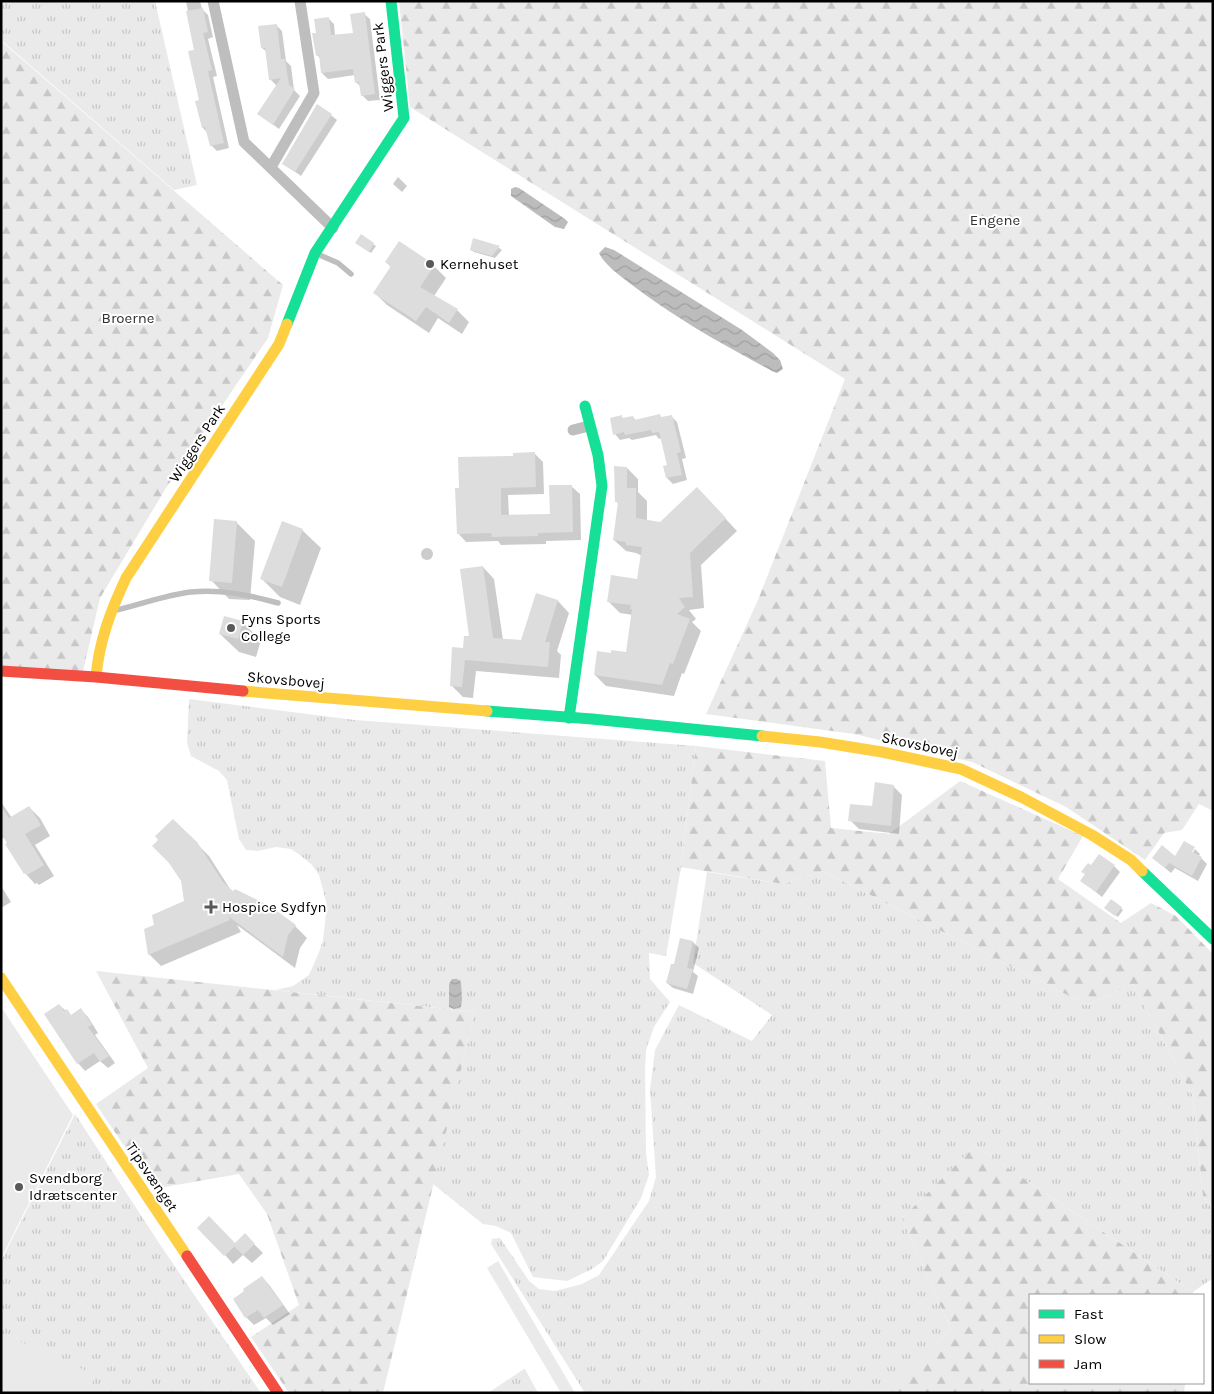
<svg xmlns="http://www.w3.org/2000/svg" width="1214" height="1394" font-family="Karla,sans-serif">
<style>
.grass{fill:url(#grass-tufts)}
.forest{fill:url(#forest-firs)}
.garden{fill:#eaeaea}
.water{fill:url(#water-waves)}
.shadow{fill:#0003}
.building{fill:#ddd}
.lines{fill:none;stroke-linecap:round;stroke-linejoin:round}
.lane{stroke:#bebebe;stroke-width:5.5}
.street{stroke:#bebebe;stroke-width:11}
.fast{stroke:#16e098;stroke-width:11}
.slow{stroke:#ffcf43;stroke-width:11}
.jam{stroke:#f24e42;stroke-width:11}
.poi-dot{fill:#595959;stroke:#fff;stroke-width:2}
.labels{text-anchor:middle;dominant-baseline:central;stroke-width:4;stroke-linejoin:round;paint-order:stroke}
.street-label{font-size:15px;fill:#000;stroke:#fff}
.park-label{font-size:15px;fill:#303030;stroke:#fff}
.poi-label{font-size:15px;fill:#000;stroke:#fff;text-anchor:start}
</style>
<defs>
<pattern id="grass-tufts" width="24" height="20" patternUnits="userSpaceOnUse" patternTransform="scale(1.25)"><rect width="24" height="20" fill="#eaeaea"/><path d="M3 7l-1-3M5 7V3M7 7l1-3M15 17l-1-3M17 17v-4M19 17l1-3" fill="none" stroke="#c7c7c7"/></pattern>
<pattern id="forest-firs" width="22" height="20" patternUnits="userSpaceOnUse" patternTransform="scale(1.25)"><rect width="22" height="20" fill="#eaeaea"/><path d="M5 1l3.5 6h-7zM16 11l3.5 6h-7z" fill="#c7c7c7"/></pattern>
<pattern id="water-waves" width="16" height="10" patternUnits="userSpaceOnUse" patternTransform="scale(1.25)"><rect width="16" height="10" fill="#bcbcbc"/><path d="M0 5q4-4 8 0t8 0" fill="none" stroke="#a0a0a0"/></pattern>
</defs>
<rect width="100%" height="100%" fill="#fff"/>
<g class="grass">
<polygon points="1,1 155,1 197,185 174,190 1,40"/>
<polygon points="189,699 355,720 696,746 681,867 666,956 649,953 650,979 670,1002 654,1027 646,1050 645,1072 646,1153 649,1175 641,1198 603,1261 592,1269 567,1281 533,1277 511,1233 496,1226 483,1224 433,1184 475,1012 275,990 293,986 309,975 319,952 323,940 327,905 319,875 312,865 300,855 291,849 276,847 258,851 246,850 239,839 227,780 219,771 191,756 187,743"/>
<polygon points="823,871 1087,1005 1133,984 1193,1096 1203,1196 1213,1210 1213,1278 1193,1292 975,1146 902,1218 951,1330 896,1383 898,1393 585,1393 491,1244 492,1239 500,1238 529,1281 539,1289 555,1291 582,1284 599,1275 649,1201 656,1177 650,1090 655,1050 679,1005 752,1041 772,1015 693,963 707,872 783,884"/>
<polygon points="75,1114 159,1243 261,1393 85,1393 1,1335 1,1261"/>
<polygon points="525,1369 538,1393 488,1393 524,1369"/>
</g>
<g class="forest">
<polygon points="399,1 1213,1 1213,811 1199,804 1182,830 1164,833 1145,860 1066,807 972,762 854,734 706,714 758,600 845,379 410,107"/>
<polygon points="1,41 283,285 268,338 166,488 100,598 83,671 1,667"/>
<polygon points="696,746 825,761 831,828 889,834 960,781 1083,836 1058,879 1118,921 1121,923 1151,903 1176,916 1213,954 1213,1210 1203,1196 1193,1096 1133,984 1087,1005 823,871 783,884 681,867"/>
<polygon points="96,971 475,1012 383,1393 289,1393 251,1337 299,1305 267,1214 239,1174 153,1189 96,1104 148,1068"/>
<polygon points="975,1146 1193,1292 1193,1295 1030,1295 1030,1383 1185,1383 1184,1393 898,1393 895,1383 951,1330 902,1218"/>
</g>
<g class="garden">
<polygon points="1,1007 73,1115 1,1259"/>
<polygon points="498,1261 575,1393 561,1393 487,1268"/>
<polygon points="1,1333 96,1375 87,1393 1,1393"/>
</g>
<g class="water">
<polygon points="515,187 519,188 565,219 568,222 564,229 555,227 511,196 511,189"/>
<path d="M 605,247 L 614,250 L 742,330 L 773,353 L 780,360 L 783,369 L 777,373 L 772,371 C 722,344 673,317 628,282 C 618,274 605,265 599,253 Z"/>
<polygon points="452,979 457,979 461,982 462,999 461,1007 454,1009 449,1007 449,984"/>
</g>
<g class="shadow">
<polygon points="186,1 200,1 202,9 208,15 213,37 208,39 217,76 213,77 229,148 217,151 211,145 208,133 203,128 196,51"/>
<polygon points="364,14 370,19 380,100 368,101 362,95 360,86 356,82 355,75 328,79 322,73 321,59 317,55 317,34 328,18 334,24 335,36 354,34"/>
<polygon points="276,25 282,31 286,61 291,66 294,90 300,96 279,129 259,114 277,86 270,79 267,52 262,48"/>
<polygon points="318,105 337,120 301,176 284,164"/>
<polygon points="398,177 407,186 402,192 393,184"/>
<polygon points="474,240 499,248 502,250 495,258 474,252 471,250"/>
<polygon points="373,244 376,246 371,253 359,245"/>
<polygon points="386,262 434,266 446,278 434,296 457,310 469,322 462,334 438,318 429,333 387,305 375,293 392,268"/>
<polygon points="660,416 662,418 671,416 677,422 686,458 682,459 687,480 673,484 667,478 668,466 662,438 659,439 656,435 632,440 629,438 620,440 615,434 622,417 624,419 633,417 636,421"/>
<polygon points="535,454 543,462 544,494 508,495 509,516 551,515 571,486 580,494 581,540 546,541 546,544 501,545 498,541 466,542 458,533 460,489 515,457"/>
<polygon points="627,468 638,479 638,492 647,501 647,521 660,523 708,500 737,531 701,565 704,608 689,610 696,619 692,622 701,631 684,674 682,673 674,696 606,686 595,675 612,654 628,654 633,615 620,613 608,601 638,581 642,556 636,553 626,551 614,540 619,505 616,501"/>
<polygon points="236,522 255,541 250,600 229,599 211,580"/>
<polygon points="302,530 321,548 300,605 280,597 262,579"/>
<circle cx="427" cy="554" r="6"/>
<polygon points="483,567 494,579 503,640 522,642 537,595 558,601 569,613 557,651 561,655 559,678 476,671 473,698 463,697 451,685 464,650 471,638"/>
<polygon points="242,622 261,640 256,657 239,652 220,634"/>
<polygon points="893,786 902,795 899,834 859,829 850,820 874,808"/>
<polygon points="1,802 12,818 29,807 40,818 50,836 35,845 54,876 39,885 37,883 35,884 25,873 5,837 1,839"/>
<polygon points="173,820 209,856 232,892 295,926 307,938 300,948 295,968 237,925 241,932 161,966 149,954 155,925 186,901 182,881 160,840"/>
<polygon points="1195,849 1200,854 1199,856 1207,864 1198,881 1175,868 1171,873 1159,863 1176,858 1188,856 1190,858"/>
<polygon points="1114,866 1120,872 1102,897 1082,881"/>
<polygon points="1,886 11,902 1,908"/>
<polygon points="1121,908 1123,910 1118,917 1108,910"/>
<polygon points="681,939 693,942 699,948 693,972 698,976 693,994 673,988 667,983 675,966"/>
<polygon points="59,1005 72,1016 81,1010 88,1017 98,1033 95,1035 115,1063 108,1068 100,1061 85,1071 78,1063"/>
<polygon points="245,1235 263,1253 252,1263 243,1255 233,1264 225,1255"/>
<polygon points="262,1277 270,1286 290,1314 273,1325 266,1318 254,1325 246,1317"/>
</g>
<g class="building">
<polygon points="203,8 208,32 203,33 212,70 208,71 224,143 210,146 205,127 202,128 195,101 199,100 188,51 194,50 186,11"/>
<polygon points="365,12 375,94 361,96 359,82 355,83 353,69 321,73 319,55 316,56 312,33 316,33 314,19 329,17 331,35 353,33 350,14"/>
<polygon points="277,24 281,59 285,59 289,85 295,89 273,125 257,114 281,78 269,80 265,48 261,48 258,26"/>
<polygon points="317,104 332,114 295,172 282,164"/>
<polygon points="361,234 374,243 369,252 355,243"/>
<polygon points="473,238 500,246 492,256 470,250"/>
<polygon points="399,241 435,265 420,287 458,309 449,323 426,307 416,321 373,293 391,266 385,262"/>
<polygon points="660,414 661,417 672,415 681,452 677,453 682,475 666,478 663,466 667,465 659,432 652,433 651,430 625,435 624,432 613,435 610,418 622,415 622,418 633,416 634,420"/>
<polygon points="535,452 536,487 501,488 501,515 550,514 549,485 572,485 573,532 538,533 538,536 492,537 491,533 457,534 455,488 459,488 458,457 513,456 513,453"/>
<polygon points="614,466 627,467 627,488 636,488 636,518 660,522 697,487 726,518 690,553 693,597 679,598 685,607 677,614 690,619 673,664 670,663 662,685 594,675 597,651 611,653 611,650 626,652 632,609 630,609 631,605 607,602 611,575 637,579 642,547 626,545 626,542 613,540 618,502 615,502"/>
<polygon points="214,519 237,521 232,583 209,581"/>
<polygon points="282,521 303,529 282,587 260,579"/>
<polygon points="483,566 493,638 521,640 536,593 558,600 545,642 550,642 548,667 465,660 462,687 450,686 452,647 463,648 464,636 469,636 460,569"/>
<polygon points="224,616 243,621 238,639 219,634"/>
<polygon points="875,782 894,785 891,826 848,821 850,804 872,806"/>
<polygon points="1,806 9,818 29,806 41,825 25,834 44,865 27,875 26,873 24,874 5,844 7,843 1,833"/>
<polygon points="173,819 197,842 223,882 233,891 235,889 270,906 296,925 288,935 283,957 228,916 230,920 148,955 144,929 154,925 152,915 184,901 181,881 169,863 152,846 158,840 155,836"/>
<polygon points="1184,841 1195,847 1192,852 1202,857 1192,876 1169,863 1165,868 1152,858 1162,845 1175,856"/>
<polygon points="1099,854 1115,865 1096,892 1080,881 1085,874 1081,872 1088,863 1091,865"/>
<polygon points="1111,899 1122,907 1115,916 1104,908"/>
<polygon points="680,938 693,941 687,968 693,969 687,989 666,983 671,964 674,964"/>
<polygon points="59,1004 64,1011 67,1009 71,1015 81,1008 92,1025 88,1027 109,1056 100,1062 94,1053 77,1064 44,1014"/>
<polygon points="209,1216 235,1243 245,1233 255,1244 243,1255 234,1246 224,1256 197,1228"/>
<polygon points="262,1276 283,1305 264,1318 258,1310 245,1318 233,1299 244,1291 243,1289"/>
</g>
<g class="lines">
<g class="lane">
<polyline points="315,253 338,263 351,274"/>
<path d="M 113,611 C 139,605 165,595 191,592 C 221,589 249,595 278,603"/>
</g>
<g class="street">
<polyline points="213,1 244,142 333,228"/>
<polyline points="271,167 314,93 300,1"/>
<polyline points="573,430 589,426"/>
</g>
<g class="fast">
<polyline points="287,324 315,253 404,118 391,1"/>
<polyline points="487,711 592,719 762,736"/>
<polyline points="569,718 602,486 598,455 585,406"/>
<polyline points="1142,871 1213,939"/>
</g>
<g class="slow">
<path d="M 96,677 C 99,641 111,610 126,578 L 279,344 L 287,324"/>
<polyline points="243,691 487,711"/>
<polyline points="762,736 820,742 882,752 961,769 1021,797 1092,835 1131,860 1142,871"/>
<polyline points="1,978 187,1256"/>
</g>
<g class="jam">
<polyline points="1,671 96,677 243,691"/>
<polyline points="187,1256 278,1393"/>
</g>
</g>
<g class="poi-dot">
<circle cx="430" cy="264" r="5"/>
<circle cx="231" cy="628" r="5"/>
<path d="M208.5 899.5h5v5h5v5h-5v5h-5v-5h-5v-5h5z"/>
<circle cx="19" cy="1187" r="5"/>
</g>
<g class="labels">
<g class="street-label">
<text transform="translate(383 67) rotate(-97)">Wiggers Park</text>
<text transform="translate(197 443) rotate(-57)">Wiggers Park</text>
<text transform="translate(286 680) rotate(5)">Skovsbovej</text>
<text transform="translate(920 745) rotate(12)">Skovsbovej</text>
<text transform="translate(152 1177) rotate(56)">Tipsvænget</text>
</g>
<g class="park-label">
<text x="995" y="220">Engene</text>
<text x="128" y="318">Broerne</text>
</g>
<g class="poi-label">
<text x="440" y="264">Kernehuset</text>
<text x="241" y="619">Fyns Sports<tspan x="241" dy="17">College</tspan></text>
<text x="222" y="907">Hospice Sydfyn</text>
<text x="29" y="1178">Svendborg<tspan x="29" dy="17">Idrætscenter</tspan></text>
</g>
</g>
<rect width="1214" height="1394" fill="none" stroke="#000000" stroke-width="5"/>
<rect x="1029" y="1294" width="175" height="90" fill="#ffffff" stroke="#999999"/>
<rect x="1039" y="1310" width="25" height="8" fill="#16e098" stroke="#999999"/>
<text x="1074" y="1319" font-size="15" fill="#000000">Fast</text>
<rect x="1039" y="1335" width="25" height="8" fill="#ffcf43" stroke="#999999"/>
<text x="1074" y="1344" font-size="15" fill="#000000">Slow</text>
<rect x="1039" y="1360" width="25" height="8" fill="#f24e42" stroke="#999999"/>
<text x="1074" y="1369" font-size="15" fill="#000000">Jam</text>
</svg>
